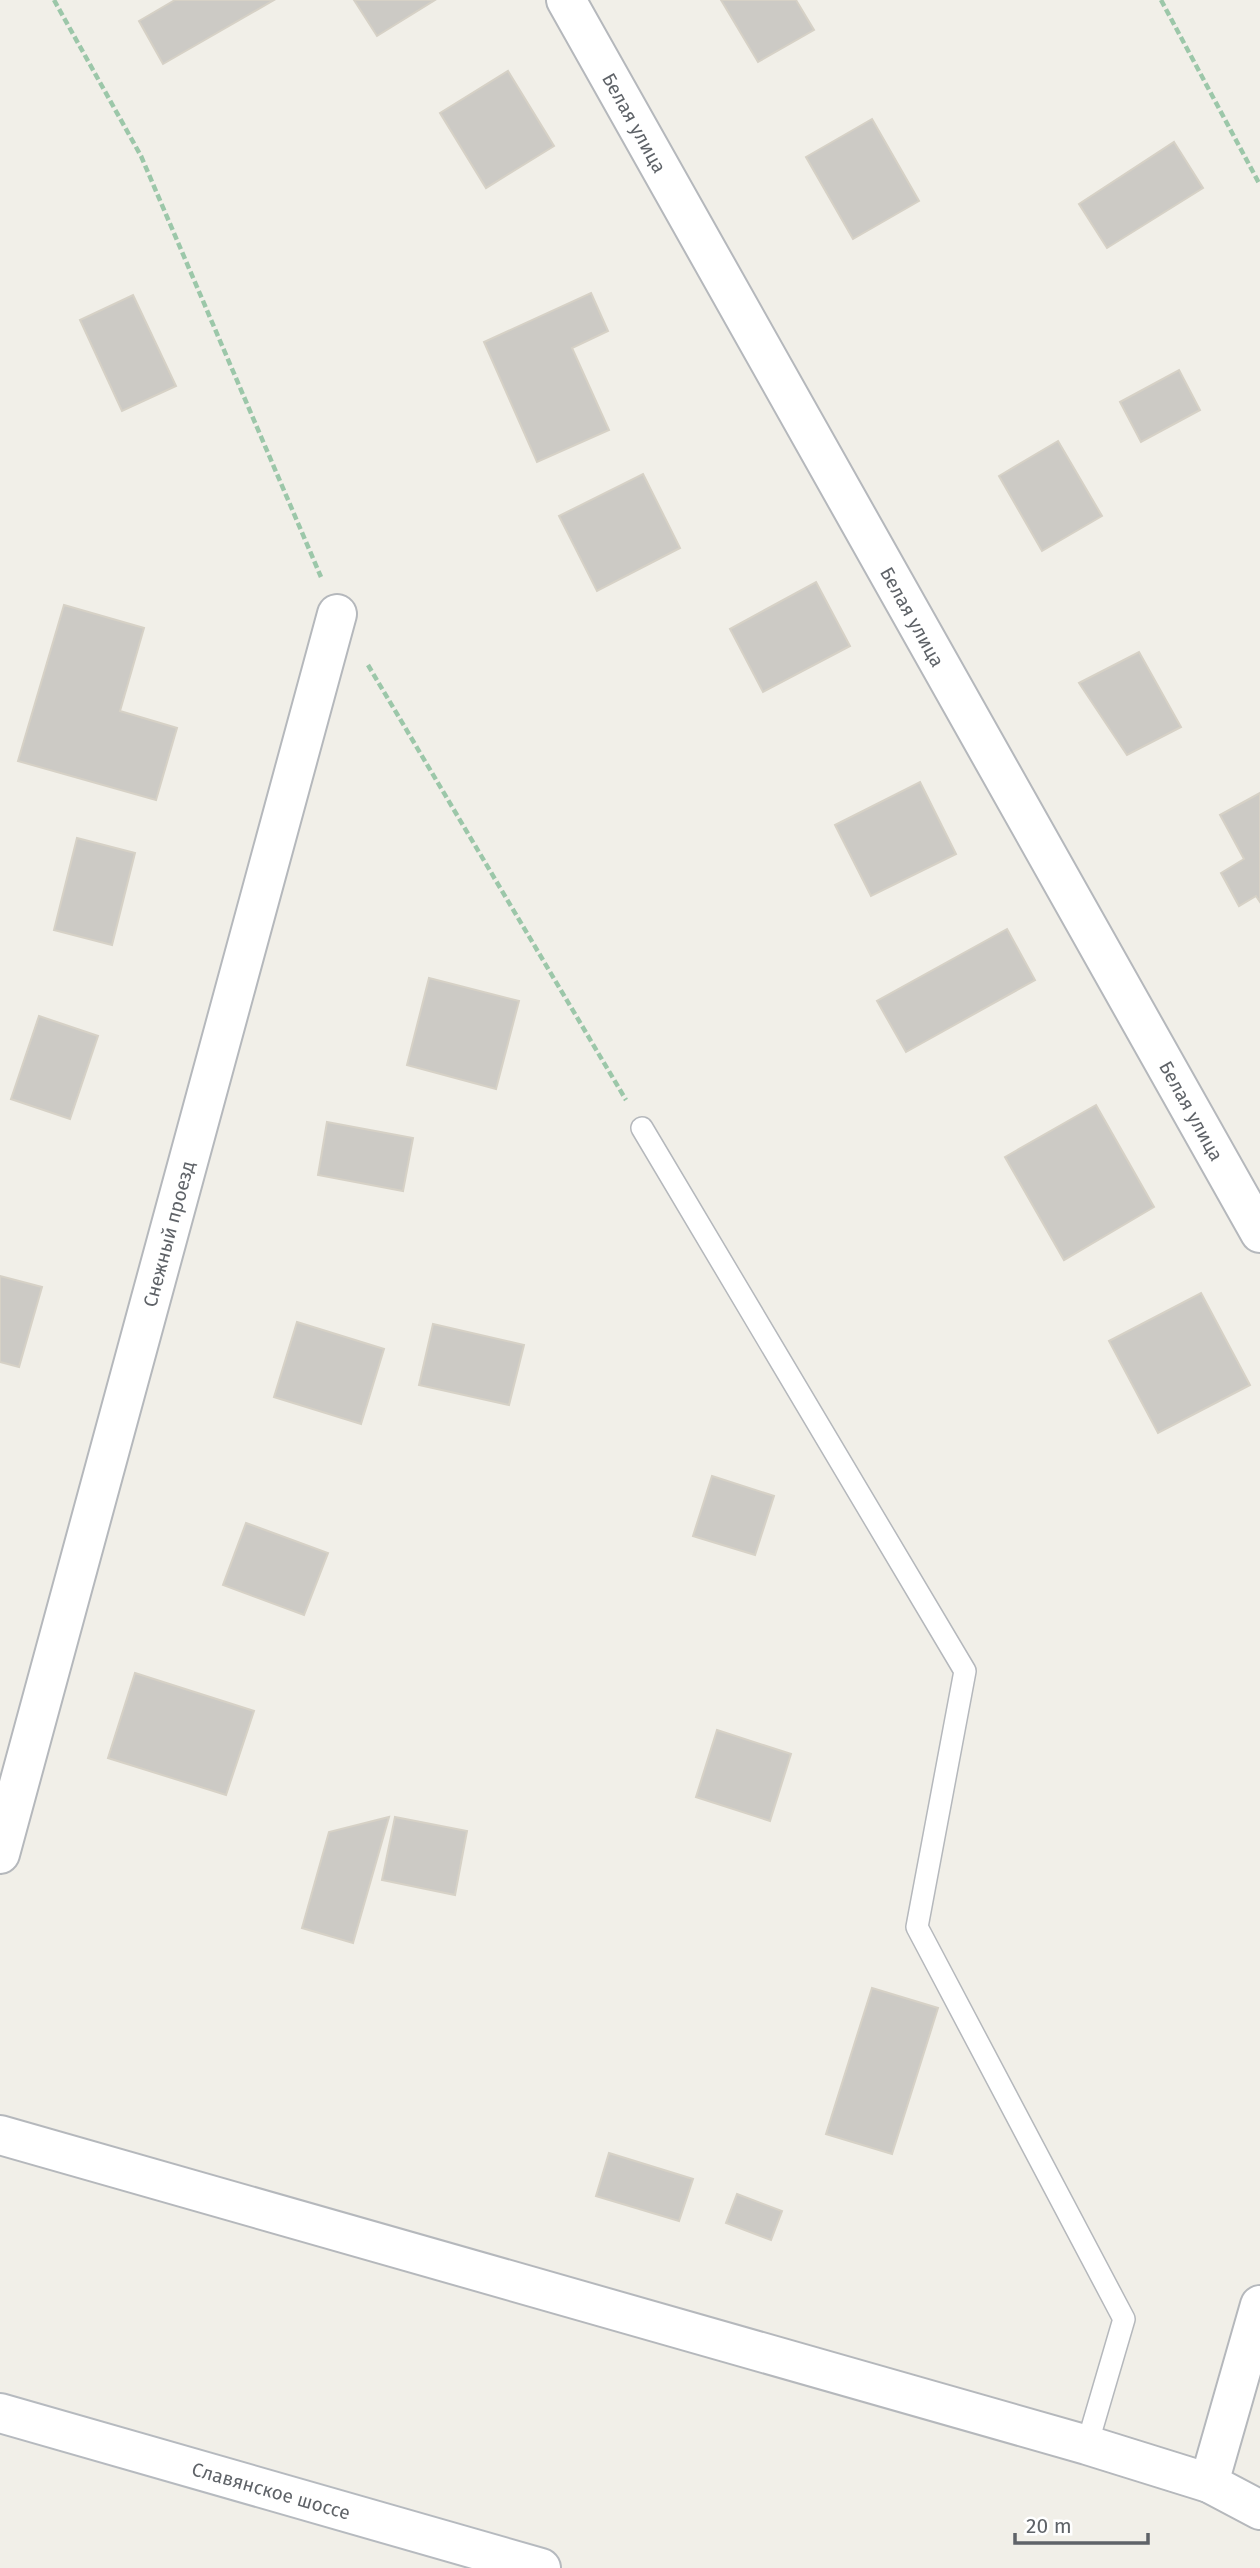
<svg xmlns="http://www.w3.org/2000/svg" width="1260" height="2568" font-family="'Fira Sans',sans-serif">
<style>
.building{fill:#cccac5;stroke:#d6d1c6;stroke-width:2}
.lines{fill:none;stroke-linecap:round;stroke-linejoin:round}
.lane-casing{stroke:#b5b8bc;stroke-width:24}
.street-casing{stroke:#b5b8bc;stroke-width:42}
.secondary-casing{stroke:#b6babf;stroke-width:42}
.path{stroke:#9cc7a9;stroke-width:4.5;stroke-dasharray:7 3.5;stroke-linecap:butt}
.lane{stroke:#fff;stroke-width:21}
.street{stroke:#fff;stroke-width:38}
.secondary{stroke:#fff;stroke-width:38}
.labels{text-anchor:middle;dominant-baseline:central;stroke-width:5;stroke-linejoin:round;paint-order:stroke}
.street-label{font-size:19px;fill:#5f6368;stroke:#fff}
</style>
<rect width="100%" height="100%" fill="#f1efe8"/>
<g class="building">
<polygon points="175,0 274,0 163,64 139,21"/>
<polygon points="354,0 435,0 377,36"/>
<polygon points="721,0 796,0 814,30 758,62"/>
<polygon points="508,71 554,146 486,188 440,113"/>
<polygon points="872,119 919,201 853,239 806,157"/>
<polygon points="1174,142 1203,188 1107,248 1079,204"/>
<polygon points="591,293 608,331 572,348 609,430 537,462 484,342"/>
<polygon points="133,295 176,386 122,411 80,320"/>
<polygon points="1179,370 1200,410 1141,442 1120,402"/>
<polygon points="1058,441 1102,516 1042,551 999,476"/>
<polygon points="643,474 680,548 597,591 559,516"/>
<polygon points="816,582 850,646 763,692 730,629"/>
<polygon points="64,605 144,628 120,711 177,728 156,800 18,761"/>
<polygon points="1139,652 1181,727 1127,755 1079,683"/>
<polygon points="920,782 956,854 871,896 835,825"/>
<polygon points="1260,793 1260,902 1256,896 1239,906 1221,873 1244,859 1220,815"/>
<polygon points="77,838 135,853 112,945 54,930"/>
<polygon points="1007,929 1035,980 906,1052 877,1001"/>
<polygon points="429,978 519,1001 496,1089 407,1065"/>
<polygon points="39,1016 98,1036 70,1119 11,1099"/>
<polygon points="1096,1105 1154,1207 1064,1260 1005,1157"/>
<polygon points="327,1122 413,1138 403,1191 318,1175"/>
<polygon points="0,1276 42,1287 19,1367 0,1362"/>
<polygon points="1201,1293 1250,1385 1158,1433 1109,1341"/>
<polygon points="297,1322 384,1349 361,1424 274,1397"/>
<polygon points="433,1324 524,1345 509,1405 419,1385"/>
<polygon points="712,1476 774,1496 755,1555 693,1536"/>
<polygon points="246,1523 328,1553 304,1615 223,1585"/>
<polygon points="135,1673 254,1711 226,1795 108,1758"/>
<polygon points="717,1730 791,1754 770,1821 696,1797"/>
<polygon points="389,1817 353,1943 302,1928 329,1832"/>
<polygon points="395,1817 467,1831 455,1895 382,1880"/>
<polygon points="872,1988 938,2008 892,2154 826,2134"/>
<polygon points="609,2153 693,2179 679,2221 596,2196"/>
<polygon points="737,2194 782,2211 771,2240 726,2223"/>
</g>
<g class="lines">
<g class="lane-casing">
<polyline id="lane" points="642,1128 965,1671 917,1927 1124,2319 1087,2445"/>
</g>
<g class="street-casing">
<g id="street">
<polyline points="566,0 1260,1233"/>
<polyline points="0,1854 337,614"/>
<polyline points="0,2135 1087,2445 1209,2483"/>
<polyline points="1260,2305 1209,2483 1260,2510"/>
</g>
</g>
<g class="secondary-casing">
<polyline id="secondary" points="0,2413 541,2568"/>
</g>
<g class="path">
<polyline points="54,0 141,156 321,577"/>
<polyline points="1161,0 1260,185"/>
<polyline points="368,665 626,1100"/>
</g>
<use href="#lane" class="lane"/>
<use href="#street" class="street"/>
<use href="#secondary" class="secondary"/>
</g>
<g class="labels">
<g class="street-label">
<text transform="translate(634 123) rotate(61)">Белая улица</text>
<text transform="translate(912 617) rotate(61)">Белая улица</text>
<text transform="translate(1191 1111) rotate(61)">Белая улица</text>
<text transform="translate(169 1234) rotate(-75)">Снежный проезд</text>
<text transform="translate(271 2491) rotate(16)">Славянское шоссе</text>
</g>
</g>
<path d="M1015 2533v10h133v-10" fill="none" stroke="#5f6368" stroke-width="3.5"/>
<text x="1026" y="2533" font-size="21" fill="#5f6368" stroke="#ffffff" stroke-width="5" paint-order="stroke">20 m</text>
</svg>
